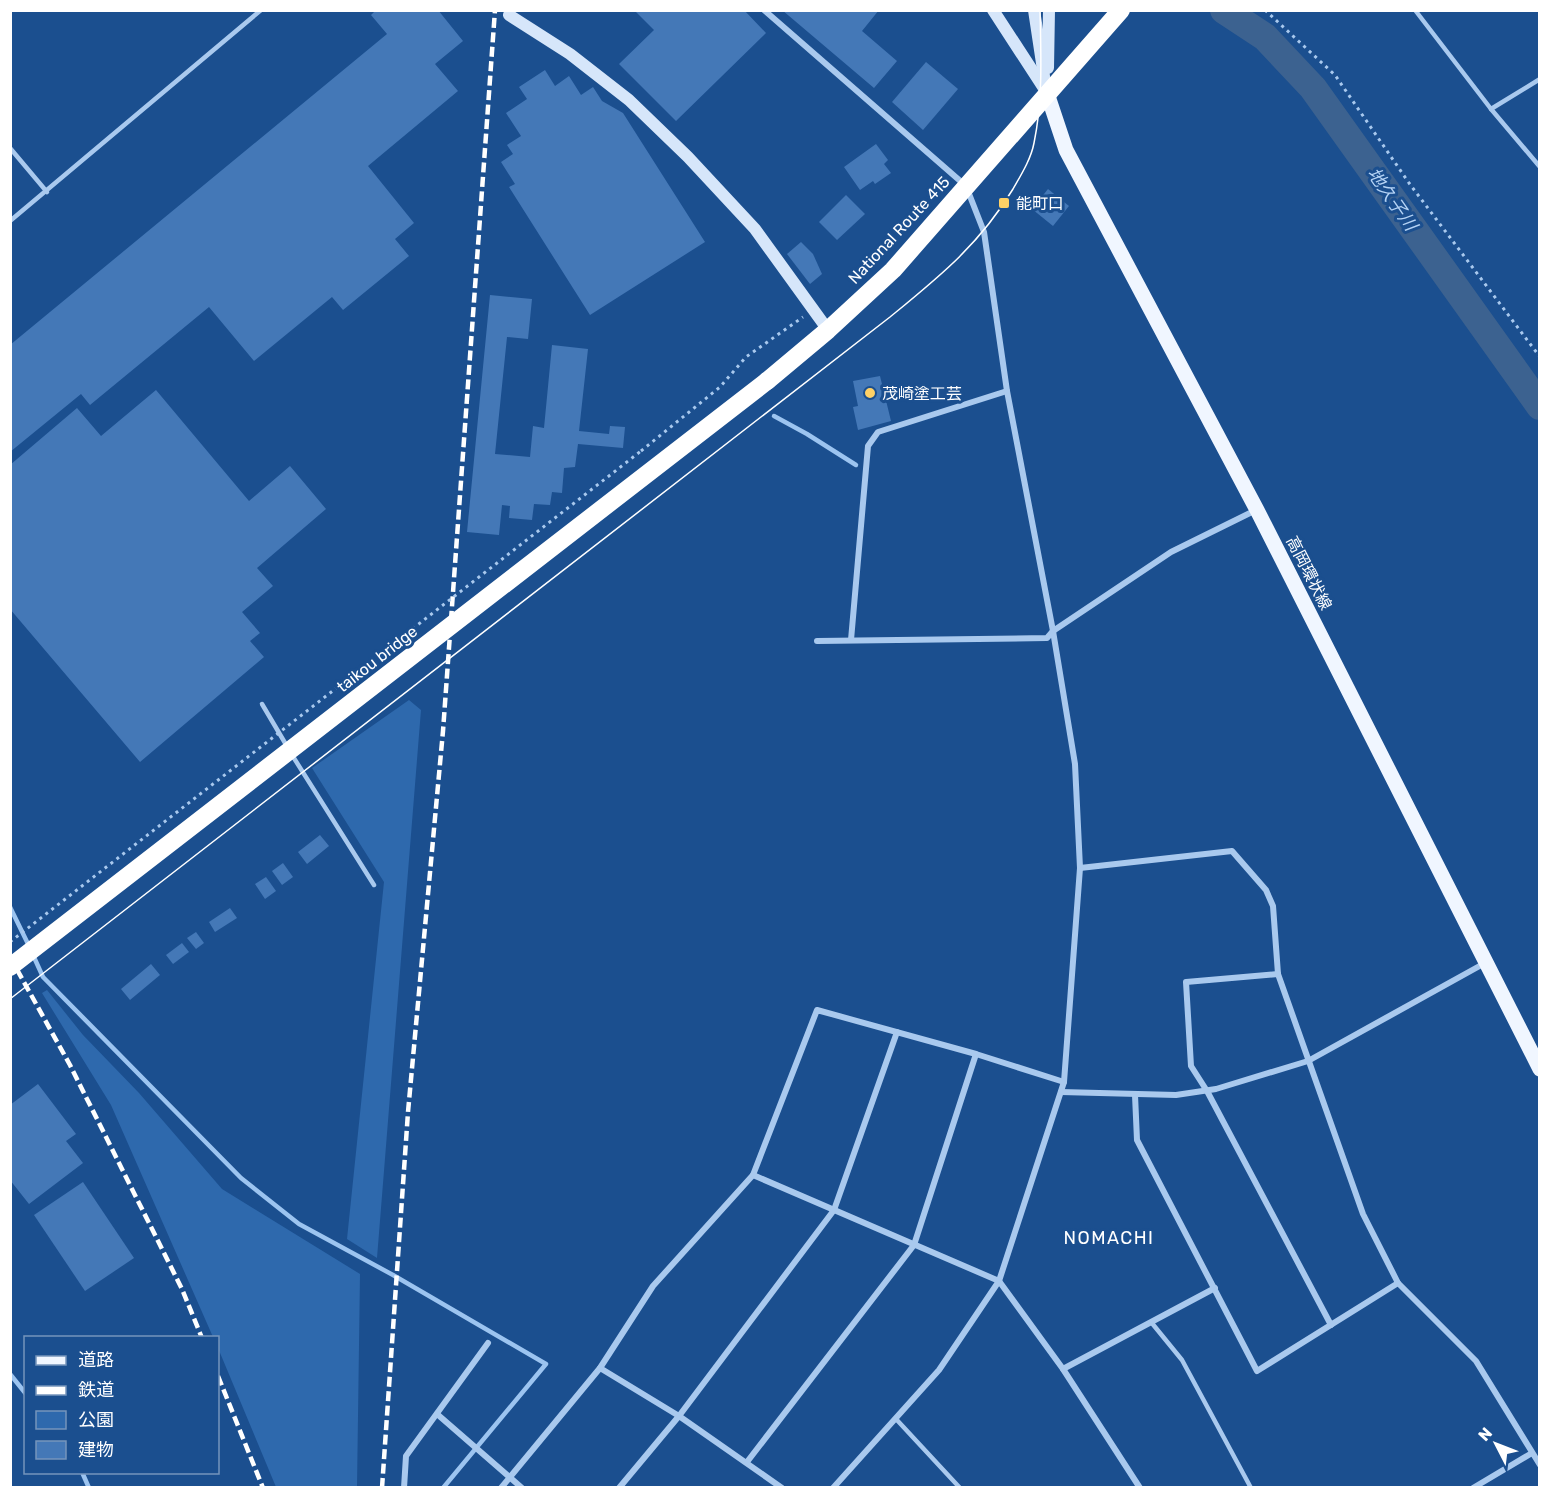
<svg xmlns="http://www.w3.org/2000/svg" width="1550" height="1498" font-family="Rubik,'Noto Sans JP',sans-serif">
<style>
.green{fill:#2e69ad}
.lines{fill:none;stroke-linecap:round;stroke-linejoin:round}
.stream{stroke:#9cc4f0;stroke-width:4.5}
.river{stroke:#3c6290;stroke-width:28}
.building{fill:#4478b7}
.path{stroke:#a9c9ee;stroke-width:3;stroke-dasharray:3 4.5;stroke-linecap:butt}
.lane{stroke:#a9c9ee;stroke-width:4.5}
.street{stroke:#a9c9ee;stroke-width:6}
.secondary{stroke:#d6e6fa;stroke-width:12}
.primary{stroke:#f0f6ff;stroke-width:15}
.highway{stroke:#fff;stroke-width:18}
.tram{stroke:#fff;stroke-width:1.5}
.rail{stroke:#fff;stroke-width:4.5;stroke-dasharray:10 4.5;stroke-linecap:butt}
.path-bridge{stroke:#a9c9ee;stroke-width:3;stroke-dasharray:3 4.5;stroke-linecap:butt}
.highway-bridge{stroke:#fff;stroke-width:18}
.poi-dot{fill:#ffd166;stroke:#1b4f8f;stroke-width:2}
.labels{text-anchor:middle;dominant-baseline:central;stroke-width:6;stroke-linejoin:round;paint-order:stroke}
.poi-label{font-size:16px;fill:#fff;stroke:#1b4f8f;text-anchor:start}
.street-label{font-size:16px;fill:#fff;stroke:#1b4f8f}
.water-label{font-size:18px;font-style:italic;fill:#b5d3f5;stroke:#1b4f8f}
.neighbourhood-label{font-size:18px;letter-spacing:1.5px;fill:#fff;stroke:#1b4f8f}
</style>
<rect width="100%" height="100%" fill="#1b4f8f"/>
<g class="green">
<polygon points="409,700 421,710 377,1258 347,1239 384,882 312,768"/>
<polygon points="47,990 83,1035 139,1093 222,1189 360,1274 357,1487 276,1487 218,1348 218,1338 213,1337 111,1105 42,993"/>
</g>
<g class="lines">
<g class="stream">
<polyline points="774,416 807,434 856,465"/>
<polyline points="10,907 30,948"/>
<polyline points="33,955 43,977 241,1178 299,1224 393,1275 546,1364 443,1488"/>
<polyline points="10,1374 26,1394"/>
<polyline points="82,1472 89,1488"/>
</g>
<polyline class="river" points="1224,10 1265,37 1313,88 1540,406"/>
</g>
<g class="building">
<polygon points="376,10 438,10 463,41 435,64 458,91 368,166 414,223 395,239 409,256 343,310 332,297 254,361 209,307 90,405 81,394 10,452 10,345 387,34 371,15"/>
<polygon points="634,10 744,10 766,33 676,121 619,64 654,30"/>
<polygon points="782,10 879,10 862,31 897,61 874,88"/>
<polygon points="926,62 958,89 923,130 892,102"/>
<polygon points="545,70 555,86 569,76 581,95 593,87 602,101 623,113 705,242 590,315 509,187 515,184 501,162 513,154 507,145 521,136 506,113 527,99 519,87"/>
<polygon points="876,144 888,160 884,164 891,173 875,184 873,181 860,190 844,167"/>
<polygon points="1048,189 1069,206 1053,226 1032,209"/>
<polygon points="846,195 865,214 837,240 819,222"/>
<polygon points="801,242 813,254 822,274 810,284 787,254"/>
<polygon points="490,295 532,299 528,339 507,337 495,454 530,457 533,426 544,428 552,345 588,349 579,431 609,434 610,426 625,427 623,448 578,444 575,467 564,468 562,493 552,492 550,505 534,504 532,520 509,518 510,506 502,505 499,535 467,532"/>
<polygon points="880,376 891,421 858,430 853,407 858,406 853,381"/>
<polygon points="156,390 249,501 290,466 326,509 257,568 273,586 242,612 260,633 250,641 264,657 140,762 10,609 10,465 77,408 101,436"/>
<polygon points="320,835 329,846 307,864 298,852"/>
<polygon points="283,863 293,877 282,885 272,871"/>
<polygon points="266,877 276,891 265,899 255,884"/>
<polygon points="230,908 237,918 215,932 209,922"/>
<polygon points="196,932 204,943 196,949 187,938"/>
<polygon points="182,943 189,952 173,964 166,955"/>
<polygon points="151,964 160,975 130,1000 121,989"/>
<polygon points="38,1084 76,1134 66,1141 83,1163 29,1204 10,1180 10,1105"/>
<polygon points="83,1182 134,1258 85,1291 34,1215"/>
</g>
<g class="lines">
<g class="path">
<polyline points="1265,10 1335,75 1409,183 1540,357"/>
<polyline points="641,451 720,387 746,357 803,317"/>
</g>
<g class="lane">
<polyline points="1415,10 1491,109 1540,167"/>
<polyline points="1491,109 1540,79"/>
<polyline points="10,148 47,192"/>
<polyline points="10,221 261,10"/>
<polyline points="262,704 288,748"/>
<polyline points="292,755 374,885"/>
<polyline points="1151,1322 1182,1360 1251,1488"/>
<polyline points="896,1419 960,1488"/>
</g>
<g class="street">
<polyline points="764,10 966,186 984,232 1007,391 1053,631 1075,764 1080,868 1064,1082 999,1281 939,1370 833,1488"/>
<polyline points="851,640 868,446 878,432 1007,391"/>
<polyline points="817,641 1047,638 1053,631 1171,552 1256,510"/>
<polyline points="1080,868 1232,851 1266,890 1273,906 1278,974 1363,1214 1398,1283 1476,1361 1540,1465"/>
<polyline points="1278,974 1186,982 1191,1066 1207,1091 1331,1325"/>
<polyline points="1061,1092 1176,1095 1216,1089 1308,1061 1485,963"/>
<polyline points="1135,1095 1137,1140 1257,1371 1398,1283"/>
<polyline points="753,1175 999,1281 1063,1369 1140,1488"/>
<polyline points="600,1368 679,1416 782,1488"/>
<polyline points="1063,1369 1215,1288"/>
<polyline points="437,1414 522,1488"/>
<polyline points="747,1462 914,1245 976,1054"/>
<polyline points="404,1488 406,1456 488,1343"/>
<polyline points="501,1488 600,1368 653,1286 753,1175 817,1010 976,1054 1064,1082"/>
<polyline points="619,1488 679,1416 834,1210 897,1032"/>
<polyline points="1473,1488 1532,1453"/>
</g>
<g class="secondary">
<polyline points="993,10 1047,93"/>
<polyline points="1034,10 1045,83"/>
<polyline points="509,15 570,54 629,100 688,157 755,229 828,330"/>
<polyline points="1048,68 1049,10"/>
</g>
<polyline class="primary" points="1047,93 1066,150 1257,510 1540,1069"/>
<polyline class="highway" points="767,381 828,330 893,270 1121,10"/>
<path class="tram" d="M 10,999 L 890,317 C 940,276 979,245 1013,189 C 1021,175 1031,159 1034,143 C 1043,100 1041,55 1040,10"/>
<g class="rail">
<polyline points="10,957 70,1065 182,1289 202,1338"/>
<polyline points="218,1376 263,1488"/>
<polyline points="382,1488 408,1112 443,731 495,10"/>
</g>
<polyline class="path-bridge" points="10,942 641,451"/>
<polyline class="highway-bridge" points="10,967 767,381"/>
</g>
<g class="poi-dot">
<rect x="998" y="197" width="12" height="12" rx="3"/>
<circle cx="870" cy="393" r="6"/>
</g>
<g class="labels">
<g class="poi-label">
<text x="1016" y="203">能町口</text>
<text x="882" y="393">茂崎塗工芸</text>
</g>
<g class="street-label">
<text transform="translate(899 230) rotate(-47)">National Route 415</text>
<text transform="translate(1309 573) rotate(63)">高岡環状線</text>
<text transform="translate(377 659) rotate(-38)">taikou bridge</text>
</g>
<g class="water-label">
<text transform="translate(1392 199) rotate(55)">地久子川</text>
</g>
<g class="neighbourhood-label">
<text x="1109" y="1238">NOMACHI</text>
</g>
</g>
<rect width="1550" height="1498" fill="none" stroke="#ffffff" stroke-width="24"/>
<rect x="24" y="1336" width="195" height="138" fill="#1b4f8f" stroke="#7695bc" stroke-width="1.5"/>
<rect x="36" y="1356" width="30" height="9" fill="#f0f6ff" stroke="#7695bc" stroke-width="1.5"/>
<text x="78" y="1366" font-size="18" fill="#ffffff">道路</text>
<rect x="36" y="1386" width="30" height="9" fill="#ffffff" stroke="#7695bc" stroke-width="1.5"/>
<text x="78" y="1396" font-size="18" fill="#ffffff">鉄道</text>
<rect x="36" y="1411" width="30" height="18" fill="#2e69ad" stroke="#7695bc" stroke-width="1.5"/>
<text x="78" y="1426" font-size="18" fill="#ffffff">公園</text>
<rect x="36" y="1441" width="30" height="18" fill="#4478b7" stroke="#7695bc" stroke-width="1.5"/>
<text x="78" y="1456" font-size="18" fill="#ffffff">建物</text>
<g transform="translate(1496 1444) rotate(312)" stroke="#1b4f8f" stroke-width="4.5" paint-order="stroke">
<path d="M0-4.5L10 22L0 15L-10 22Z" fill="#ffffff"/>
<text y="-9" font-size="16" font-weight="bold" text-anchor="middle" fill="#ffffff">N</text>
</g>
</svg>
